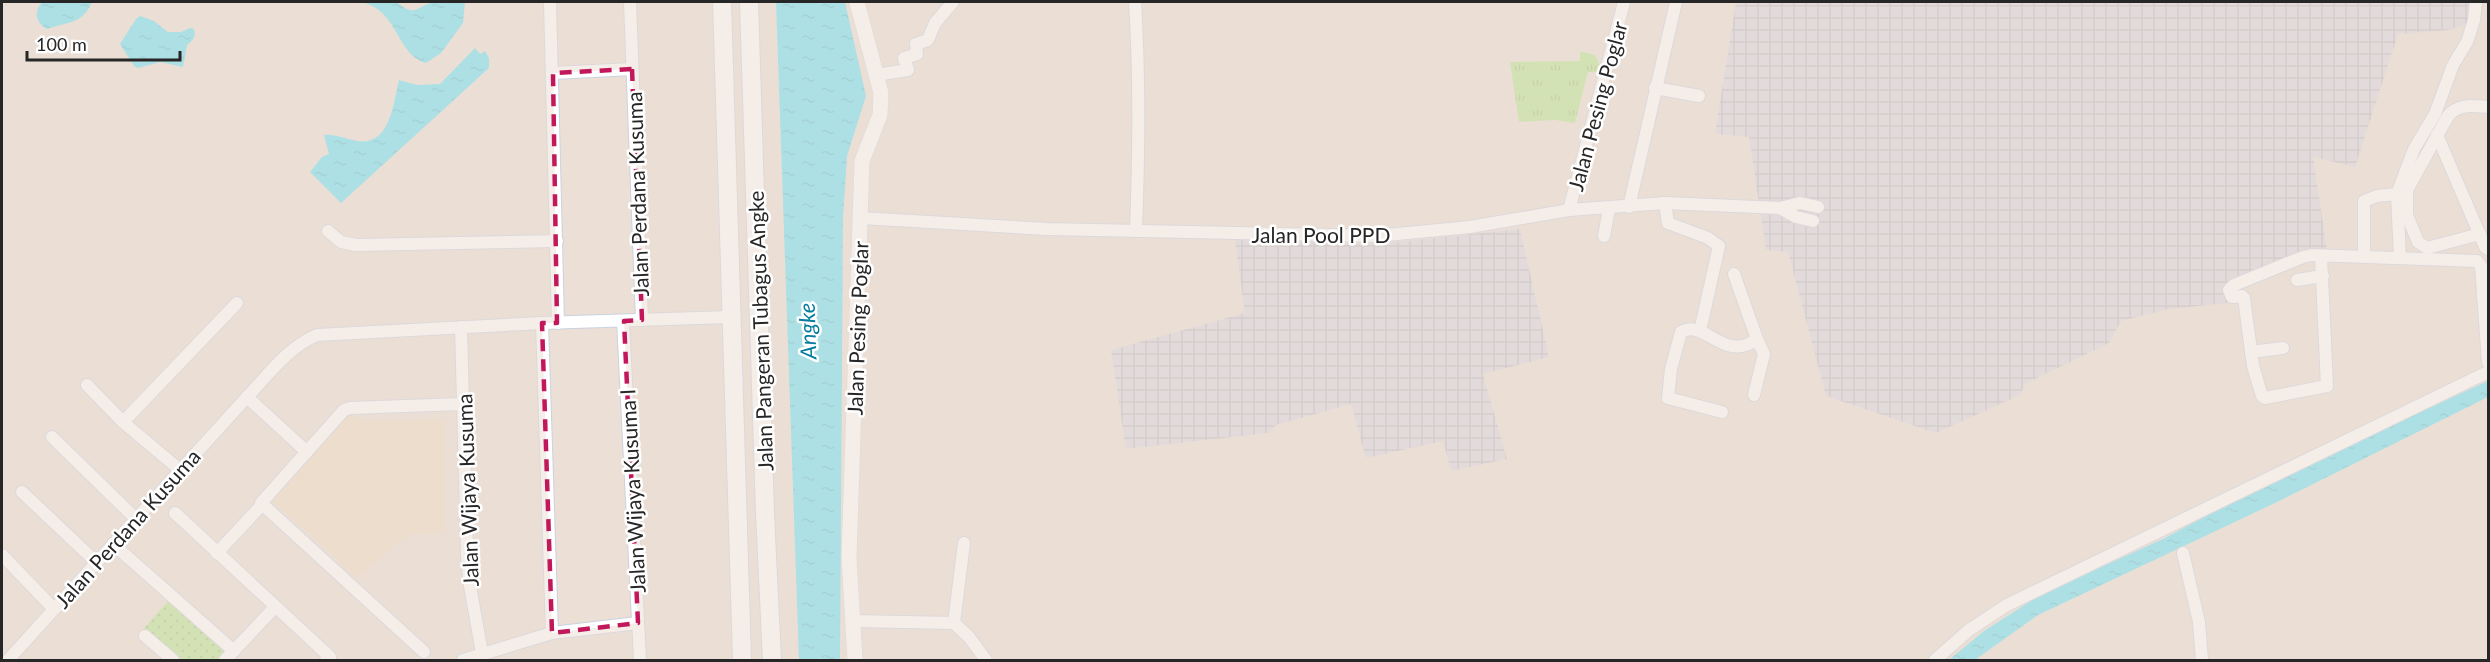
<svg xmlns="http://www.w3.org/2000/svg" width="2490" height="662" font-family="Lato,sans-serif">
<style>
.industrial{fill:url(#industrial-grid)}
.education{fill:#efdbc3}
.grass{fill:url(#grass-tufts)}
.park{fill:url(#park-dots)}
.water{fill:url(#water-ripples)}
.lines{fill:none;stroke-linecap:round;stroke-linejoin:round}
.minor-casing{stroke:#cbd2e1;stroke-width:14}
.tertiary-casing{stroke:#cbd2e1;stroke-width:16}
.secondary-casing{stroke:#cbd2e1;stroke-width:20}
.minor{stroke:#fff;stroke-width:12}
.tertiary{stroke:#fff;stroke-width:15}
.secondary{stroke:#fff;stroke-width:18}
.marked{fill:none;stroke:#c2185b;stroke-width:4.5;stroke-dasharray:12 8;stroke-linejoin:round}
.labels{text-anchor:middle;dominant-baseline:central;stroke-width:5;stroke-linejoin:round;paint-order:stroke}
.street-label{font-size:21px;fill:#262626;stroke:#fff}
.water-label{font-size:22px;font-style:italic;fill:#037d9e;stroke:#fff}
</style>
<defs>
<pattern id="industrial-grid" width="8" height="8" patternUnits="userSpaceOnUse" patternTransform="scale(1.5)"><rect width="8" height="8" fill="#d9d8e2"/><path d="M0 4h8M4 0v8" fill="none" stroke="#bab9c2"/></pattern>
<pattern id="grass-tufts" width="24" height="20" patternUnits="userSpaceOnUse" patternTransform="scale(1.5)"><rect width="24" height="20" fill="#b7e78d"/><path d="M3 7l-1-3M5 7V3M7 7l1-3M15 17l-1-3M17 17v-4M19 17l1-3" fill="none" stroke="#9dc67a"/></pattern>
<pattern id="park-dots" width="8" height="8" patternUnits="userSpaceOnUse" patternTransform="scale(1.5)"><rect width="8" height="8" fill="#b7e78d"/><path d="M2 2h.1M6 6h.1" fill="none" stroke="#9dc67a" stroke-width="1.8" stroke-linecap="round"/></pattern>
<pattern id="water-ripples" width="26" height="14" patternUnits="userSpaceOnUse" patternTransform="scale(1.5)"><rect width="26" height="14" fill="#5fe3f7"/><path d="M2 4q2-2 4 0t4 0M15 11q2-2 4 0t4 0" fill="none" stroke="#52c3d4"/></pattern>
</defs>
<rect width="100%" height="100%" fill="#ebdfd6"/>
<g class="industrial">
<polygon points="1736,2 2473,2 2470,23 2448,30 2398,34 2355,167 2313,157 2328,257 2306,256 2227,289 2227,303 2169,309 2121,321 2109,343 2025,384 2020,395 1936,433 1826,396 1788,252 1766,250 1749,137 1715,134"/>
<polygon points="1520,229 1549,357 1483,374 1507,459 1451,471 1443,441 1366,458 1351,404 1276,425 1269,433 1126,449 1111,350 1245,313 1235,240 1378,244"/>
</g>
<polygon class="education" points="349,413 361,421 445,419 445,533 410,534 357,577 272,501"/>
<polygon class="grass" points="1580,51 1595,55 1601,67 1596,72 1588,72 1575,123 1555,120 1519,122 1510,62 1580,61"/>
<polygon class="park" points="170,599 228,651 220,660 181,660 144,628"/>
<g class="water">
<path d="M 42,2 L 92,2 C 82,25 69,21 47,29 C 35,22 34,12 42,2 Z"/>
<path d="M 360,2 L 397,2 C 416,19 417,5 435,2 C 444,0 455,1 465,2 L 463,23 L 441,53 L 426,63 C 396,55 398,8 360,2 Z"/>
<polygon points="776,2 845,2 866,96 847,156 843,217 840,660 799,660"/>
<path d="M 140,16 L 154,21 L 168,32 L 181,32 L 190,28 L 194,29 C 196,38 193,40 187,45 L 183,67 L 160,62 L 138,68 L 134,66 L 120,44 L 136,19 Z"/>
<path d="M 475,48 L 480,54 L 485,51 L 489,58 L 489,68 L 341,203 L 310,172 L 322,157 L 329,154 L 324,135 C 335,134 346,139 357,141 C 390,146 393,105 399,80 L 417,85 L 440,84 Z"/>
<polygon points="2488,381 2488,397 2277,502 2038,615 1975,660 1949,660 1984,631 2042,594 2163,539 2285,474"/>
</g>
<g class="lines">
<g class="minor-casing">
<g id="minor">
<polyline points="550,2 558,323"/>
<polyline points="630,2 642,320"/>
<path d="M 1135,2 C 1140,80 1139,151 1136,230"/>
<polyline points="553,73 632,69"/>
<polyline points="876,75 908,70 904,58 917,54 916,44 928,40 935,23 953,2"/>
<polyline points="1655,88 1699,96"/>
<polyline points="2437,135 2485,247 2488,249"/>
<polyline points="2397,194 2400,258"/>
<polyline points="1665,203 1668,223 1708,238 1719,246 1700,331"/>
<polyline points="1629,207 1676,2"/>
<polyline points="1780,208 1796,217 1813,221"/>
<polyline points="1569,210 1624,2"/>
<polyline points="861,218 1047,229 1376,236 1470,227 1569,210 1665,203 1780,208 1800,203 1818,207"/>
<polyline points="328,231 341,242 356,245 557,241"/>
<path d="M 2480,234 L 2427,248 L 2418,242 L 2407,215 L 2407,190 L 2448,116 C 2459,103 2473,106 2488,107"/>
<polyline points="1604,236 1609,209"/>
<polyline points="2321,256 2327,386 2265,398 2262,396 2253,366 2244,298 2242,296 2232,297 2229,290 2234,285 2303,257 2312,255 2477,261 2481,266 2488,362"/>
<polyline points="2364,257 2364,201 2377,196 2397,194 2414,149 2435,114 2453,65 2467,42 2474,20 2476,2"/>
<polyline points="1734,274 1757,339 1764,354 1754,395"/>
<polyline points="2297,280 2323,276"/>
<polyline points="623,321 640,660"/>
<polyline points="542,323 552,633"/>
<polyline points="461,327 467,555 470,586 482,653"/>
<polyline points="2251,352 2283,348"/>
<polyline points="87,385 123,422 180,470"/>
<polyline points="247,397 307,452"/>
<path d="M 1722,412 L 1668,398 L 1671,369 L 1681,332 C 1705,318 1724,364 1757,339"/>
<polyline points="123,422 237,303"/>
<polyline points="52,437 135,518"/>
<polyline points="22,492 96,562"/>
<polyline points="175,513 330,657 326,660"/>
<polyline points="113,544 234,651"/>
<polyline points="217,553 258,509"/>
<polyline points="2183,553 2199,622 2202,660"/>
<polyline points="2,555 54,609"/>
<polyline points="853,621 954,623 964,543"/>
<polyline points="954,623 969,637 986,660"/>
<polyline points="145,636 173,660"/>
<polyline points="424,652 261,503 344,410 350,408 462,404"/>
<path d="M 8,660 L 247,397 C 268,375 288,347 317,335 L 542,323 L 730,317"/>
<polyline points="225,660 275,607"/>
<polyline points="463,660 552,633 638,623"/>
<polyline points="1935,660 1969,630 2007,605 2488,372"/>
</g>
</g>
<g class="tertiary-casing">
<polyline id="tertiary" points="855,660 849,558 862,161 880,115 881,93 857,2"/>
</g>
<g class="secondary-casing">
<g id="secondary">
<polyline points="722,2 742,660"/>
<polyline points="749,2 765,514 772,660"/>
</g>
</g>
<use href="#minor" class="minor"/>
<use href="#tertiary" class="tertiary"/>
<use href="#secondary" class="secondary"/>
</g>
<path d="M0 0H2490V662H0ZM 632,69 L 642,320 L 624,321 L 638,623 L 552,633 L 542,323 L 557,323 L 553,73 Z" fill="#ebdfd6" fill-opacity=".55" fill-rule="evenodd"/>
<path class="marked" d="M 632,69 L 642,320 L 624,321 L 638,623 L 552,633 L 542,323 L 557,323 L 553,73 Z"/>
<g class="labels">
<g class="street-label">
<text transform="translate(1597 106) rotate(-75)">Jalan Pesing Poglar</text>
<text transform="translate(637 194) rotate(-92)">Jalan Perdana Kusuma</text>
<text x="1321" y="234">Jalan Pool PPD</text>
<text transform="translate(857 328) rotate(-88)">Jalan Pesing Poglar</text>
<text transform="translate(760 331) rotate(-92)">Jalan Pangeran Tubagus Angke</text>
<text transform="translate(467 490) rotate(-92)">Jalan Wijaya Kusuma</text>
<text transform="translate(632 491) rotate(-93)">Jalan Wijaya Kusuma I</text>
<text transform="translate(127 528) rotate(-48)">Jalan Perdana Kusuma</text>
</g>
<g class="water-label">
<text transform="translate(807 331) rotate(-92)">Angke</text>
</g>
</g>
<rect width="2490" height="662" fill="none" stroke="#262626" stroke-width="6"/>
<path d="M27 51v9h153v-9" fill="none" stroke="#262626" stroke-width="3"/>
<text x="36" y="51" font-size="18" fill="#262626" stroke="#ffffff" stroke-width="4.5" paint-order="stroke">100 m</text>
</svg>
